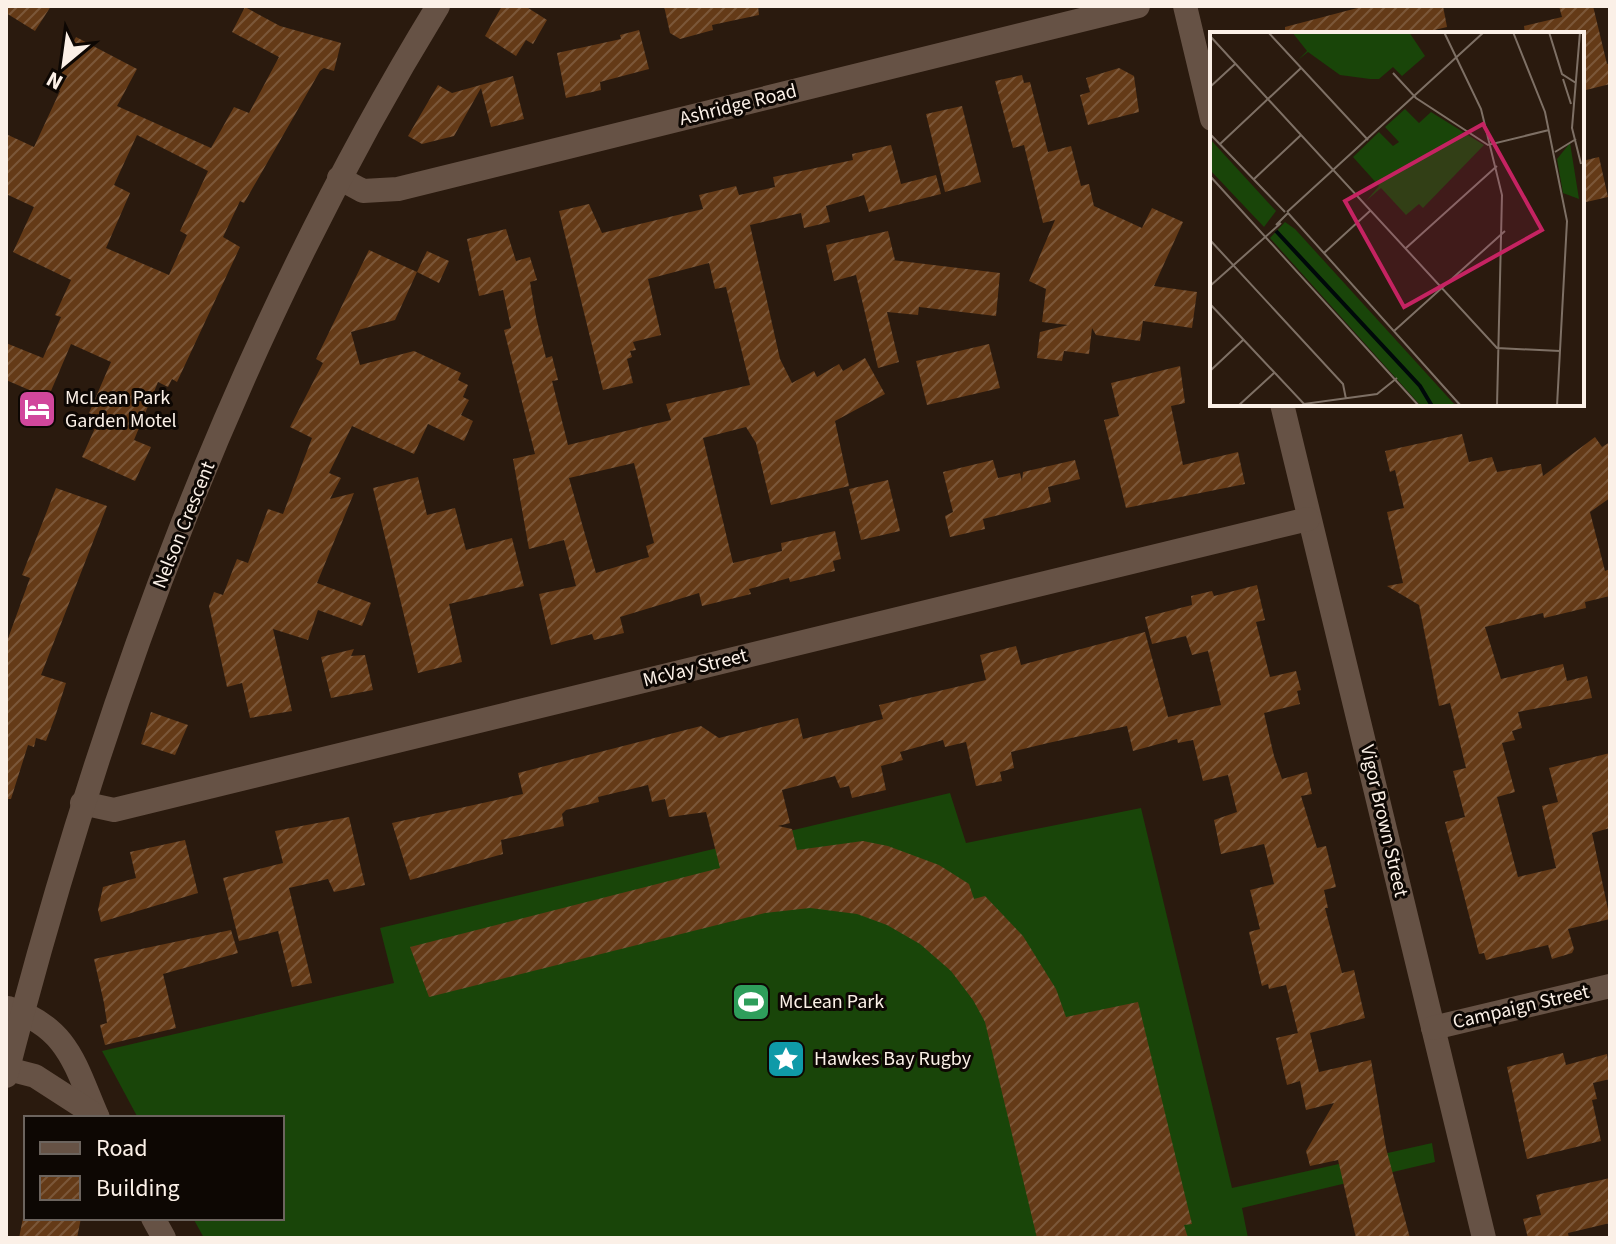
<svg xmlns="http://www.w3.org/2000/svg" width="1616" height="1244" font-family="'Source Sans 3',sans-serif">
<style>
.grass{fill:#194509}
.building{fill:url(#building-hatch);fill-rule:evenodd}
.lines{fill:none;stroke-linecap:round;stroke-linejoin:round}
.minor{stroke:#665245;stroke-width:24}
.labels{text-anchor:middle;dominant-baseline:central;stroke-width:6;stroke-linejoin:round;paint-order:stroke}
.street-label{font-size:20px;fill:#fbf0e7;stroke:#0d0703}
.poi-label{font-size:20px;fill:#fbf0e7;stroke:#0d0703;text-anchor:start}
.inset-river{fill:none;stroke:#00090a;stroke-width:4}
.inset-road{fill:none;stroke:#7e7065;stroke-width:2}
.view{fill:#c52362;fill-opacity:0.15;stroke:#c52362;stroke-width:4}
.inset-edge{fill:none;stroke:#fbf0e7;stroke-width:4}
</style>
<defs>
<pattern id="building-hatch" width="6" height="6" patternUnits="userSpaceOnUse" patternTransform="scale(2)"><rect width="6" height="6" fill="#643a17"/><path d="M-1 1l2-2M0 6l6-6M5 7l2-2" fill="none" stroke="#7b5739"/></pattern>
</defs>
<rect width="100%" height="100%" fill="#2a1a0e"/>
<polygon class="grass" points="950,793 966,843 1141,808 1232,1188 1432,1143 1435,1162 1242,1208 1248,1238 204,1238 193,1218 282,1218 282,1118 138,1118 102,1051 394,983 380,928"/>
<g class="building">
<polygon points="6,6 51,6 35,31 6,13"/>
<polygon points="502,6 525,6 547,20 533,44 526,40 516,56 485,36"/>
<polygon points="664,6 758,6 759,15 712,25 713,30 680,39 670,33"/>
<polygon points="1365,6 1443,6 1447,27 1418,34 1285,34 1285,27"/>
<polygon points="1559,6 1593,6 1607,64 1610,63 1610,84 1582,91 1582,34 1525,34 1524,26 1562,17"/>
<path d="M 245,7 L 280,26 L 341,43 L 334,71 L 324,68 L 320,71 L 244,203 L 240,201 L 223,237 L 240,247 L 177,382 L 172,379 L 168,387 L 158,382 L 134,440 L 151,447 L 135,481 L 82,457 L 100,417 L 89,413 L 111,362 L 71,344 L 48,398 L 6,380 L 6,343 L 43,358 L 61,317 L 55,315 L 71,280 L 13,252 L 34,207 L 6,194 L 6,134 L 34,147 L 60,91 L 50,86 L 76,37 L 137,69 L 117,106 L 211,148 L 234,107 L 249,113 L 279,57 L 232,32 ZM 137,135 L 208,171 L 180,231 L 187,235 L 169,275 L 106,248 L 130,193 L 114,185 Z"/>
<polygon points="639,30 649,69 600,82 601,90 566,98 557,53 621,39 620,35"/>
<polygon points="1119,68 1134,76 1139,112 1088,125 1080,95 1090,92 1086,78"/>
<polygon points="1022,75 1024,83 1030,82 1048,152 1071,146 1081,186 1089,184 1094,206 1142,228 1152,208 1183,222 1154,286 1197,292 1192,328 1143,321 1140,341 1096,335 1092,328 1089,354 1064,351 1062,361 1037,358 1040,332 1068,325 1042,322 1046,289 1029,281 1055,220 1043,223 1024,145 1013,148 995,81"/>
<polygon points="513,76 524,119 491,127 481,88 454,136 422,144 408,136 438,85 452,93"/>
<polygon points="962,106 981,182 945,192 926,114"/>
<path d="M 891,145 L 901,184 L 936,175 L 941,194 L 869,212 L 864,195 L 826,206 L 830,222 L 804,228 L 801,213 L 750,225 L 780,359 L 792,383 L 814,371 L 817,377 L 839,364 L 843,371 L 865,358 L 885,394 L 835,421 L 849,486 L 771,505 L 756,443 L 746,427 L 703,438 L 733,563 L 782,551 L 781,543 L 835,531 L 841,559 L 833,561 L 835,571 L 790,582 L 789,578 L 749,589 L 751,594 L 702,606 L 699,593 L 620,617 L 624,633 L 594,640 L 592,634 L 551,645 L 539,594 L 576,586 L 564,540 L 529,549 L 513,459 L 535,454 L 504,330 L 511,328 L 503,290 L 479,296 L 467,239 L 506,229 L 516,261 L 530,257 L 537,280 L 530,282 L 536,317 L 546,358 L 552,356 L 558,380 L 552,381 L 568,445 L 671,420 L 666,404 L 750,385 L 726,287 L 715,289 L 709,263 L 648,279 L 661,335 L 633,342 L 636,350 L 630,351 L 632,357 L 627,359 L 633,383 L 603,390 L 559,211 L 589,204 L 602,233 L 703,209 L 699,195 L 736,186 L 739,195 L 775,187 L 773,177 L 853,160 L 852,154 ZM 634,463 L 654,543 L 646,546 L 649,557 L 596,573 L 569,478 Z"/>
<polygon points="1599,157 1608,197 1582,203 1582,161"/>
<polygon points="888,231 895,260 892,260 1000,273 996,316 919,307 918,315 887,312 899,362 878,368 856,275 834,281 826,245"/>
<polygon points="369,250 417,272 395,320 351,332 360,365 414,351 461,373 458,380 468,385 463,397 469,400 461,415 473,421 464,441 428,424 414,454 352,426 329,473 341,478 330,499 354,493 317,583 371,603 362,626 318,610 308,640 273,629 292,711 250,718 242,683 227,687 209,606 214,592 223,595 237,559 248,563 268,509 283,514 312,438 290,427 323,363 316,359"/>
<polygon points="427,251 449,261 439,283 417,272"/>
<polygon points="989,344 1000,388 927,405 916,361"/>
<polygon points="1180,366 1185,403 1171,406 1183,465 1238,452 1245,484 1126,508 1104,420 1119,416 1111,383"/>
<polygon points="1462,434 1469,462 1492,457 1497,472 1541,464 1543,476 1595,437 1602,447 1610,442 1610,498 1590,512 1605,571 1610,569 1610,596 1585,602 1586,608 1544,618 1543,613 1485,627 1501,679 1563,664 1567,681 1587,676 1592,698 1518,712 1522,728 1512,731 1515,740 1502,743 1515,792 1497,797 1518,877 1556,868 1542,806 1558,802 1549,768 1610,753 1610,828 1592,833 1610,919 1568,929 1574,949 1572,953 1552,959 1548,945 1486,960 1484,953 1479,954 1445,822 1465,817 1453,771 1466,768 1450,703 1439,706 1419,605 1387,586 1403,583 1387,512 1404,508 1395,470 1390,472 1385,451"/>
<polygon points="993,460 998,478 1020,473 1022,481 1023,472 1075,460 1080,479 1048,487 1051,502 983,519 985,529 950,537 945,516 953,512 943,472"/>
<polygon points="418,477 427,515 455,508 466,550 512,538 524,586 449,604 462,662 418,673 373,488"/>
<polygon points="888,480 900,531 861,540 849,489"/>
<polygon points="56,488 107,506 41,675 66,683 55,717 46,741 36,738 34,747 28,745 11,799 6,799 6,644 30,578 22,575"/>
<polygon points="1257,585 1265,620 1256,622 1270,677 1296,671 1301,690 1297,691 1300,704 1264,713 1274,756 1282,779 1307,772 1312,794 1301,796 1317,848 1326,846 1336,887 1324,890 1328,908 1325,908 1342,973 1354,970 1365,1018 1310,1033 1319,1072 1371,1060 1386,1148 1410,1238 1356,1238 1338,1160 1310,1166 1306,1151 1334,1103 1306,1110 1300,1081 1287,1085 1276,1038 1298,1033 1286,985 1269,989 1268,984 1262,986 1249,932 1260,929 1250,890 1274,884 1264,844 1221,854 1214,820 1237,812 1228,775 1203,781 1193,740 1178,743 1177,739 1133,751 1127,726 1048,743 1011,752 1014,768 1000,772 1002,781 976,786 966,742 945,747 943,740 900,752 903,760 881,766 886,790 852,798 849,786 840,788 835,776 782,790 790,823 778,826 792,829 797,850 863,841 888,846 939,865 969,884 974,899 985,896 1023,936 1056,989 1066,1017 1138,1002 1192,1224 1184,1225 1188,1238 1037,1238 985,1022 973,1000 951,971 920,944 887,925 857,914 810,908 765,913 429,997 410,947 720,868 706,812 669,817 665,799 652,802 648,785 598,797 599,802 566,810 562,814 564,826 501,840 503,854 410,880 392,823 523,794 518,773 701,726 719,738 798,718 803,739 883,719 879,705 986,680 980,655 1016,646 1021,665 1145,632 1168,717 1221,705 1208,651 1192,655 1186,636 1152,644 1145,617 1192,605 1191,596 1212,591 1214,596"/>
<polygon points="354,649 351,656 365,655 373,690 331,698 321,657"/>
<polygon points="151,712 188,725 175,755 141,744"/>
<polygon points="349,817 365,885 334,892 328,879 289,888 312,983 292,987 278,931 239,941 223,878 283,863 275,831"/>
<polygon points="185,840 198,893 101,922 98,910 103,887 136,878 130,852"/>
<polygon points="231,930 238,953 163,974 176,1028 105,1045 100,1025 107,1023 104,1003 94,959"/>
<polygon points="1563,1053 1566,1065 1607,1054 1610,1079 1593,1083 1597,1099 1592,1100 1601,1141 1527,1159 1507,1067"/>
<polygon points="1610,1178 1610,1223 1568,1233 1569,1238 1528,1238 1523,1219 1541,1215 1536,1195"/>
<polygon points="23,1218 81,1218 77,1238 19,1238"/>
</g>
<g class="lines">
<g class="minor">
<polyline points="1185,6 1212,119"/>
<polyline points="339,178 363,191 398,189 1138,6"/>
<polyline points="1282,404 1484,1238"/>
<polyline points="82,803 114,810 1308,519"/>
<path d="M 8,1008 C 69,1027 75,1066 98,1118"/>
<polyline points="1433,1028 1610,986"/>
<polyline points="8,1069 35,1076 97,1116"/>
<path d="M 6,1076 C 102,702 236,336 438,6"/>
<polyline points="153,1218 164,1238"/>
</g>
</g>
<defs>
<g id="hotel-square" transform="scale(2)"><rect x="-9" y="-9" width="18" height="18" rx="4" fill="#d1479c" stroke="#0d0703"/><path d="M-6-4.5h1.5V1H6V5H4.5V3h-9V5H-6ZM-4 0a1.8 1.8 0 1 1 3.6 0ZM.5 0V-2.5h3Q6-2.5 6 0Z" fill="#fff"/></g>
<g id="stadium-square" transform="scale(2)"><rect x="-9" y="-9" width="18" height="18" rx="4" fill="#2e9e5b" stroke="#0d0703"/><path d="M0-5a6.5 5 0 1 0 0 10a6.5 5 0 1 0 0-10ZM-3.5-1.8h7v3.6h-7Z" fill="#fff"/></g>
<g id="sight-square" transform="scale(2)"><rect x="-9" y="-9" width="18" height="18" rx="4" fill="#0f9aa8" stroke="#0d0703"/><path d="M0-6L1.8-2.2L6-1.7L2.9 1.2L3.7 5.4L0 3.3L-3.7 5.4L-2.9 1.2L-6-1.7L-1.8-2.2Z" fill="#fff"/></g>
</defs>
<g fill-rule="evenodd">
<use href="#hotel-square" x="37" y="409"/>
<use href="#stadium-square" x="751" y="1002"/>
<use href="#sight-square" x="786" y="1059"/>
</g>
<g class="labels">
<g class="street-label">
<text transform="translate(738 105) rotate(-14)">Ashridge Road</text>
<text transform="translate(184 525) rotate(-68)">Nelson Crescent</text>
<text transform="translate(695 668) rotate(-14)">McVay Street</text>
<text transform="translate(1384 821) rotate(77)">Vigor Brown Street</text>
<text transform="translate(1521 1007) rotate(-13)">Campaign Street</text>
</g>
<g class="poi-label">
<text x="65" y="398">McLean Park<tspan x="65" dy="23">Garden Motel</tspan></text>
<text x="779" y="1002">McLean Park</text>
<text x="814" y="1059">Hawkes Bay Rugby</text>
</g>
</g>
<g transform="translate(1210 32)">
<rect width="374" height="374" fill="#2a1a0e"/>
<path d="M 195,77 L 209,91 L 221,80 L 274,113 L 213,176 L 209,172 L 196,183 L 171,156 L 156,169 L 169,154 L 143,125 L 169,100 L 183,114 L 189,110 L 175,95 ZM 360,111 L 369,167 L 353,161 L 347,127 Z" fill="#194509"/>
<path d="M 199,0 L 215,24 L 192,44 L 183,35 L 169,47 L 160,47 L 130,43 L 98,20 L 88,28 L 97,19 L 82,0 ZM 0,107 L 66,179 L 54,195 L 0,138 ZM 75,190 L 85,197 L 246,374 L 211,374 L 60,206 Z" fill="#194509"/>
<path class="inset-river" d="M 66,199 L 210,354 L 222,374"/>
<path class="inset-road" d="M 58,0 L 158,108M 234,0 L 271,77 L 292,163 L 287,374M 303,0 L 335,80 L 357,189 L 347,374M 339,0 L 352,42 L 366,51M 370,0 L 362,96 L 371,132M 0,4 L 287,316 L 350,319M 183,41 L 206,66 L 278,113 L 339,98M 353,47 L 361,72M 0,55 L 25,32M 0,102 L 75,180M 10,112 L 91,36M 345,120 L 366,107M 0,144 L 209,374M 43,148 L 91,103M 77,180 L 274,0M 66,193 L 78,181 L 251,374M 0,208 L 133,352 L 136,367M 196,216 L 287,134M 114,221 L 161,178M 0,254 L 71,191M 0,272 L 94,372 L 167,362 L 187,346M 184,299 L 295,199M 0,339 L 33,308M 28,374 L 64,341"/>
<path class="view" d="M 273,92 L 332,198 L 194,275 L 135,169 Z"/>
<rect width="374" height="374" class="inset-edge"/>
</g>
<rect width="1616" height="1244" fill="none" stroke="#fbf0e7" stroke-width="16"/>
<rect x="24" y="1116" width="260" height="104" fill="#0d0703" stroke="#6c645e" stroke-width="2"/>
<rect x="40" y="1142" width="40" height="12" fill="#665245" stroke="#6c645e" stroke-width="2"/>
<text x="96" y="1156" font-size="24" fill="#fbf0e7">Road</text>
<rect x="40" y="1176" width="40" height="24" fill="url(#building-hatch)" stroke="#6c645e" stroke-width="2"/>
<text x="96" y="1196" font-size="24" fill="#fbf0e7">Building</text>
<g transform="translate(64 64) rotate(209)" stroke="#0d0703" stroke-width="6" paint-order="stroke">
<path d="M0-6L14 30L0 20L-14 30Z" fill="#fbf0e7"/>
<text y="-12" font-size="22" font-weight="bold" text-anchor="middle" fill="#fbf0e7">N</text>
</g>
</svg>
